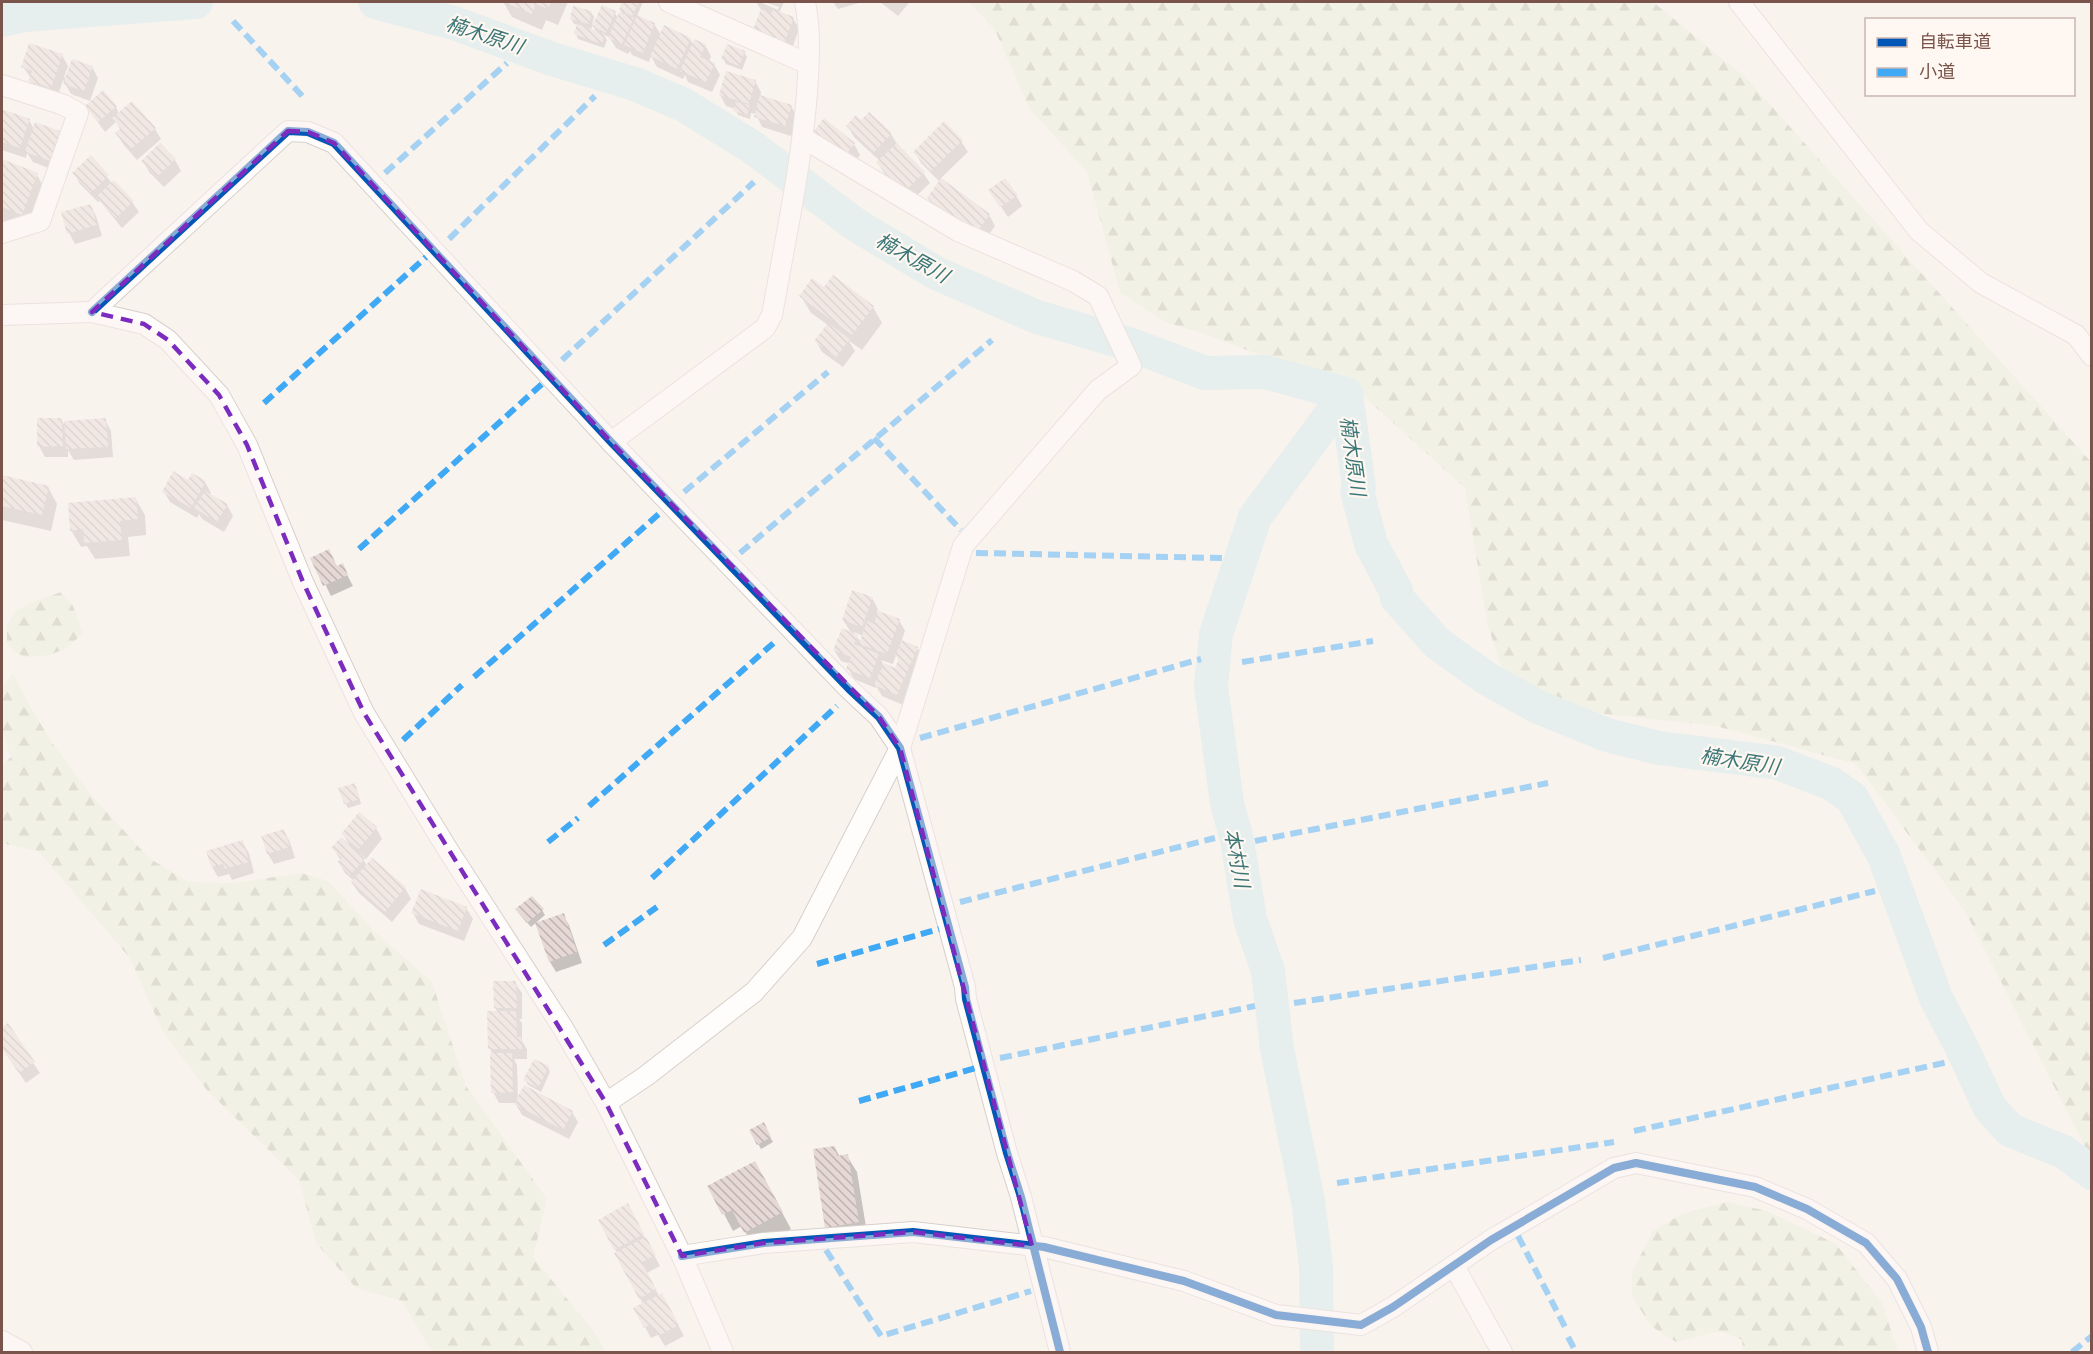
<svg xmlns="http://www.w3.org/2000/svg" width="2093" height="1354" font-family="'Exo 2','Noto Sans JP',sans-serif">
<style>
.forest{fill:url(#forest-firs)}
.shadow{fill:#0003;fill-rule:evenodd}
.lines{fill:none;stroke-linecap:round;stroke-linejoin:round}
.river{stroke:#cfebea;stroke-width:34}
.building{fill:url(#building-back-hatch)}
.street-casing{stroke:#d8cfca;stroke-width:22}
.street{stroke:#fefdfc;stroke-width:20}
.quiet{stroke:#3fa9f5;stroke-width:6;stroke-dasharray:12 6;stroke-linecap:butt}
.cycleway-casing{stroke:#fff7f1;stroke-width:11}
.cycleway{stroke:#0057b8;stroke-width:8}
.marked{fill:none;stroke:#7b2cbf;stroke-width:4.5;stroke-dasharray:12 8;stroke-linejoin:round}
.labels{text-anchor:middle;dominant-baseline:central;stroke-width:4.5;stroke-linejoin:round;paint-order:stroke}
.water-label{font-size:20px;font-style:italic;fill:#3b7777;stroke:#fff7f1}
</style>
<defs>
<pattern id="forest-firs" width="22" height="20" patternUnits="userSpaceOnUse" patternTransform="scale(1.5)"><rect width="22" height="20" fill="#e9efd9"/><path d="M5 1l3.5 6h-7zM16 11l3.5 6h-7z" fill="#c2c4b2"/></pattern>
<pattern id="building-back-hatch" width="6" height="6" patternUnits="userSpaceOnUse" patternTransform="scale(1.5)"><rect width="6" height="6" fill="#e6d9d5"/><path d="M-1 5l2 2M0 0l6 6M5-1l2 2" fill="none" stroke="#bfb3af"/></pattern>
</defs>
<rect width="100%" height="100%" fill="#f9f3ee"/>
<g class="forest">
<polygon points="969,2 1653,2 1746,78 2091,462 2091,1159 1965,911 1856,764 1716,726 1596,713 1503,674 1487,622 1465,488 1360,393 1205,334 1165,322 1120,292 1087,172 1029,108 995,30"/>
<polygon points="61,592 73,606 83,633 67,648 50,655 25,657 13,651 7,642 7,624 16,612 30,603"/>
<polygon points="13,674 35,715 53,744 90,794 149,858 188,882 234,883 301,873 328,881 376,933 432,982 466,1086 547,1199 533,1257 599,1338 605,1352 432,1352 402,1301 356,1288 316,1243 299,1180 207,1090 162,1030 130,958 38,851 2,843 2,765 11,757 2,730 2,687"/>
<polygon points="1727,1202 1767,1211 1836,1244 1882,1303 1898,1352 1743,1352 1742,1340 1720,1331 1676,1342 1651,1326 1632,1296 1632,1272 1653,1231 1682,1214"/>
</g>
<g class="shadow">
<polygon points="83,2 129,2 128,10"/>
<polygon points="500,2 568,2 558,25 546,20 542,30 512,17 504,3"/>
<polygon points="624,2 643,2 637,16 654,24 661,35 690,39 693,44 705,45 711,56 709,62 714,64 720,75 712,92 688,82 685,75 683,79 657,67 651,56 649,62 632,55 630,51 628,54 616,48 609,37 604,35 607,40 604,48 578,39 576,34 578,25 574,24 571,19 591,12 594,17 591,30 597,33 593,26 615,13 618,18 624,16 620,10"/>
<polygon points="756,2 760,2 778,10 779,7 765,2 784,2 779,13 793,18 799,29 790,54"/>
<polygon points="833,2 859,2 859,3 838,9"/>
<polygon points="880,2 910,2 898,16"/>
<polygon points="744,52 747,57 742,70 726,64 723,59"/>
<polygon points="62,55 68,66 64,77 67,78 92,67 98,78 90,101 71,94 63,80 57,99 36,92 30,81 31,78 23,67"/>
<polygon points="755,81 761,92 760,97 791,106 797,117 791,136 762,127 756,114 751,113 750,119 738,115 735,109 726,106 720,95"/>
<polygon points="86,106 116,107 119,114 155,129 161,139 137,160 123,144 117,134 120,129 116,122 105,132"/>
<polygon points="2,111 29,120 34,129 59,132 65,143 56,171 33,162 27,153 26,158 2,150"/>
<polygon points="862,122 891,134 897,144 923,173 930,183 911,201 884,173 878,163 880,161 854,137 848,126"/>
<polygon points="816,131 854,144 860,155 852,165 822,141"/>
<polygon points="961,141 968,152 940,179 989,215 995,226 982,244 935,209 928,198 940,182 921,163 915,152"/>
<polygon points="91,158 112,183 132,202 139,212 122,228 100,201 98,202 80,184 74,173"/>
<polygon points="175,160 181,171 164,187 149,172 143,161"/>
<polygon points="2,161 37,175 46,191 31,231 7,221 2,235"/>
<polygon points="990,191 1016,195 1022,206 1008,217"/>
<polygon points="90,205 96,216 102,236 75,244 69,233"/>
<polygon points="825,289 873,307 882,323 862,350 848,340 855,351 843,367 822,352 816,341 828,325 811,313 801,296"/>
<polygon points="61,419 66,428 105,420 111,431 113,457 74,460 68,450 68,457 45,457 39,446"/>
<polygon points="2,477 48,487 57,504 51,531 2,520"/>
<polygon points="189,482 205,482 211,493 210,495 227,505 233,516 224,532 202,519 199,514 197,518 170,502 164,492"/>
<polygon points="135,498 145,515 146,535 128,537 130,556 95,559 87,546 81,547 71,530"/>
<polygon points="312,558 337,567 342,565 353,586 331,596"/>
<path d="M 872,598 L 878,609 L 877,612 L 899,620 L 905,631 L 901,642 L 917,648 L 923,659 L 903,705 L 882,696 L 876,686 L 876,688 L 854,679 L 848,668 L 850,664 L 841,661 L 834,650 L 852,634 L 843,620 ZM 854,632 L 863,636 L 861,643 ZM 896,655 L 900,661 L 896,670 L 883,664 L 881,660 L 893,664 Z"/>
<polygon points="357,790 361,804 348,808 345,803"/>
<polygon points="376,828 382,839 366,859 360,854 367,866 372,860 405,888 411,899 392,922 359,893 352,883 354,881 345,873 339,863 341,861 333,848 350,846 343,834"/>
<polygon points="284,831 290,842 295,858 274,864 268,854 263,837"/>
<polygon points="242,842 249,853 254,873 232,880 229,874 218,877 212,867"/>
<polygon points="466,908 473,919 464,941 419,924 413,913"/>
<polygon points="542,910 545,915 531,927 520,914"/>
<polygon points="563,915 569,925 582,963 556,972 550,962"/>
<polygon points="495,983 515,983 522,993 522,1019 519,1019 522,1023 522,1041 527,1049 527,1059 514,1059 517,1065 518,1100 572,1112 578,1122 569,1139 522,1115 515,1103 499,1103 493,1092 492,1053 490,1049 498,1013 495,1008"/>
<polygon points="7,1025 40,1073 26,1083 2,1048 2,1029"/>
<polygon points="548,1067 550,1072 541,1092 528,1085 525,1080"/>
<polygon points="763,1124 773,1142 761,1149 751,1131"/>
<polygon points="835,1148 840,1157 847,1156 857,1172 868,1239 837,1244 827,1227"/>
<polygon points="764,1179 791,1229 755,1249 742,1226 733,1231 724,1214"/>
<polygon points="627,1205 660,1266 647,1273 659,1296 662,1295 684,1336 665,1346 658,1335 651,1338 635,1309 643,1304 600,1220"/>
</g>
<g class="lines">
<g class="river">
<polyline points="375,2 454,23 552,59 635,84 684,105 752,147 856,225 936,273 1037,317 1129,344 1205,373 1265,372 1346,394"/>
<polyline points="2,20 24,15 196,2"/>
<polyline points="1346,394 1359,487 1357,491 1371,544 1396,591 1397,598 1437,643 1486,678 1538,707 1607,735 1659,748 1778,763 1832,784 1852,798 1884,856 1936,998 1962,1048 1990,1108 2010,1130 2064,1152 2092,1173"/>
<polyline points="1317,1352 1316,1266 1308,1201 1277,1049 1268,971 1250,919 1237,840 1227,803 1211,686 1216,634 1255,517 1346,394"/>
</g>
</g>
<g class="building">
<polygon points="504,2 551,2 548,9 536,4 532,14"/>
<polygon points="622,2 639,2 632,16 619,10"/>
<polygon points="602,5 616,11 606,33 592,26"/>
<polygon points="573,6 592,11 589,24 570,19"/>
<polygon points="761,9 772,13 773,9 794,17 784,44 752,32"/>
<polygon points="619,12 634,18 622,44 608,38"/>
<polygon points="637,15 655,23 643,53 624,45"/>
<polygon points="577,24 605,34 602,44 574,34"/>
<polygon points="664,25 691,38 677,69 650,56"/>
<polygon points="694,39 706,44 700,57 715,63 706,82 680,71"/>
<polygon points="29,43 63,54 51,88 28,81 32,71 21,67"/>
<polygon points="727,44 745,51 739,66 721,59"/>
<polygon points="72,59 93,66 84,91 63,84"/>
<polygon points="726,71 756,80 749,104 719,95"/>
<polygon points="103,90 117,106 98,122 85,106"/>
<polygon points="760,95 792,105 785,126 754,117"/>
<polygon points="132,101 156,128 130,150 115,133 121,128 112,118"/>
<polygon points="736,102 750,105 747,115 733,111"/>
<polygon points="2,109 30,119 20,148 2,142"/>
<polygon points="869,112 892,133 874,152 846,126 856,115 861,120"/>
<polygon points="824,118 855,143 845,156 814,131"/>
<polygon points="944,121 963,140 931,171 913,152"/>
<polygon points="35,122 60,131 50,161 25,152"/>
<polygon points="160,143 176,159 157,177 141,161"/>
<polygon points="897,143 925,172 904,192 876,162"/>
<polygon points="91,155 109,175 91,193 72,173"/>
<polygon points="2,159 38,173 22,215 2,207"/>
<polygon points="941,178 990,214 976,234 927,198"/>
<polygon points="1005,178 1018,195 1000,207 988,190"/>
<polygon points="114,180 134,201 116,218 96,197"/>
<polygon points="91,204 97,225 67,234 61,212"/>
<polygon points="833,275 874,306 852,335 799,296 812,278 824,287"/>
<polygon points="828,323 850,339 836,357 814,341"/>
<polygon points="37,418 62,418 63,446 37,447"/>
<polygon points="106,418 108,447 66,449 64,421"/>
<polygon points="173,471 188,480 192,473 206,481 191,508 162,492"/>
<polygon points="2,475 49,486 42,515 2,506"/>
<polygon points="205,491 228,504 217,522 194,508"/>
<polygon points="136,497 138,519 120,521 122,540 84,543 83,529 70,531 68,503"/>
<polygon points="329,549 337,566 343,563 348,575 323,586 310,558"/>
<polygon points="852,590 873,597 862,627 842,620"/>
<polygon points="878,611 900,619 887,654 859,644 867,621 874,624"/>
<polygon points="842,628 858,635 854,644 879,654 870,678 846,669 851,657 833,650"/>
<polygon points="902,640 918,647 897,695 874,685 884,663 895,668 899,658 895,656"/>
<polygon points="355,783 360,799 344,804 338,788"/>
<polygon points="359,812 377,827 359,849 341,834"/>
<polygon points="284,829 290,847 267,854 261,836"/>
<polygon points="341,837 365,859 350,875 337,862 342,858 331,848"/>
<polygon points="243,840 249,862 225,869 223,864 211,867 206,851"/>
<polygon points="372,858 406,887 385,912 351,882"/>
<polygon points="421,889 467,907 458,931 411,913"/>
<polygon points="532,896 544,909 527,923 515,909"/>
<polygon points="564,913 577,952 549,962 535,923"/>
<polygon points="493,981 516,981 517,1008 494,1008"/>
<polygon points="487,1011 516,1011 517,1037 521,1037 522,1049 488,1049"/>
<polygon points="8,1023 35,1062 19,1073 2,1049 2,1027"/>
<polygon points="490,1053 512,1053 513,1092 491,1093"/>
<polygon points="534,1059 549,1066 538,1088 523,1080"/>
<polygon points="524,1085 573,1111 563,1130 514,1104"/>
<polygon points="764,1122 771,1137 757,1145 749,1130"/>
<polygon points="835,1146 837,1156 848,1154 859,1222 825,1228 813,1149"/>
<polygon points="755,1161 783,1212 744,1233 732,1210 722,1215 707,1186"/>
<polygon points="628,1203 644,1234 614,1250 598,1220"/>
<polygon points="646,1237 656,1255 642,1262 656,1289 639,1299 614,1253"/>
<polygon points="662,1293 679,1325 658,1336 651,1324 644,1328 633,1308"/>
</g>
<g class="lines">
<g class="street-casing">
<g id="street">
<polyline points="669,2 808,64"/>
<polyline points="1739,2 1919,231 1981,283 2076,335 2092,356"/>
<polyline points="2,85 64,105 78,113 40,221 2,233"/>
<polyline points="92,312 288,131 308,132 334,143 611,442 849,689 879,717 900,748 965,987 966,999 1007,1153 1021,1197 1060,1352"/>
<polyline points="2,315 92,312 144,324 168,340 219,395 247,445 303,582 364,713 448,850 563,1028 606,1103 682,1256 723,1352"/>
<path d="M 611,442 L 765,328 L 772,315 C 785,241 801,168 807,93 C 809,62 811,31 805,2"/>
<polyline points="606,1103 646,1076 754,992 802,938 900,748 963,546 1098,390 1131,366 1098,296 1073,281 958,231 803,138"/>
<polyline points="682,1256 764,1243 913,1232 1044,1247 1184,1281 1276,1315 1361,1325 1393,1307 1491,1240 1614,1168 1636,1163 1755,1187 1807,1209 1866,1243 1897,1279 1921,1327 1928,1352"/>
<polyline points="1454,1266 1502,1352"/>
<polyline points="2,1341 22,1352"/>
</g>
</g>
<use href="#street" class="street"/>
<g class="quiet">
<polyline points="233,21 306,100"/>
<polyline points="385,173 507,63"/>
<polyline points="449,239 595,96"/>
<polyline points="562,360 754,182"/>
<polyline points="264,403 426,257"/>
<polyline points="874,438 961,530"/>
<polyline points="684,492 828,372"/>
<polyline points="359,549 542,384"/>
<polyline points="740,553 992,340"/>
<polyline points="976,553 1222,558"/>
<polyline points="1242,662 1373,641"/>
<polyline points="474,677 660,513"/>
<polyline points="920,738 1201,659"/>
<polyline points="403,740 462,685"/>
<polyline points="589,806 777,640"/>
<polyline points="1255,841 1548,783"/>
<polyline points="548,842 578,818"/>
<polyline points="652,878 837,706"/>
<polyline points="960,902 1215,838"/>
<polyline points="604,945 657,907"/>
<polyline points="1603,958 1875,891"/>
<polyline points="817,964 939,929"/>
<polyline points="1294,1003 1581,960"/>
<polyline points="1000,1058 1255,1006"/>
<polyline points="859,1101 976,1068"/>
<polyline points="1634,1131 1948,1062"/>
<polyline points="1337,1183 1614,1142"/>
<polyline points="1518,1236 1565,1327"/>
<polyline points="826,1250 881,1336 1031,1291"/>
<polyline points="1568,1337 1576,1352"/>
<polyline points="2072,1352 2092,1336"/>
</g>
<g class="cycleway-casing">
<g id="cycleway">
<polyline points="92,312 288,131 308,132 334,143 611,442 849,689 879,717 900,748 965,987 966,999 1007,1153 1021,1197 1060,1352"/>
<polyline points="682,1256 764,1243 913,1232 1044,1247 1184,1281 1276,1315 1361,1325 1393,1307 1491,1240 1614,1168 1636,1163 1755,1187 1807,1209 1866,1243 1897,1279 1921,1327 1928,1352"/>
</g>
</g>
<use href="#cycleway" class="cycleway"/>
</g>
<path d="M0 0H2093V1354H0ZM 288,131 L 308,132 L 334,143 L 611,442 L 879,717 L 900,748 L 1032,1246 L 913,1232 L 764,1243 L 682,1256 L 606,1103 L 364,713 L 303,582 L 247,445 L 219,395 L 168,340 L 144,324 L 92,312 Z" fill="#f9f3ee" fill-opacity=".55" fill-rule="evenodd"/>
<path class="marked" d="M 288,131 L 308,132 L 334,143 L 611,442 L 879,717 L 900,748 L 1032,1246 L 913,1232 L 764,1243 L 682,1256 L 606,1103 L 364,713 L 303,582 L 247,445 L 219,395 L 168,340 L 144,324 L 92,312 Z"/>
<g class="labels">
<g class="water-label">
<text transform="translate(485 34) rotate(18)">楠木原川</text>
<text transform="translate(913 257) rotate(29)">楠木原川</text>
<text transform="translate(1354 456) rotate(82)">楠木原川</text>
<text transform="translate(1740 760) rotate(9)">楠木原川</text>
<text transform="translate(1238 858) rotate(79)">本村川</text>
</g>
</g>
<rect width="2093" height="1354" fill="none" stroke="#7a544b" stroke-width="6"/>
<rect x="1865" y="18" width="210" height="78" fill="#fff7f1" stroke="#cab6af" stroke-width="1.5"/>
<rect x="1877" y="38" width="30" height="9" fill="#0057b8" stroke="#cab6af" stroke-width="1.5"/>
<text x="1919" y="48" font-size="18" fill="#7a544b">自転車道</text>
<rect x="1877" y="68" width="30" height="9" fill="#3fa9f5" stroke="#cab6af" stroke-width="1.5"/>
<text x="1919" y="78" font-size="18" fill="#7a544b">小道</text>
</svg>
